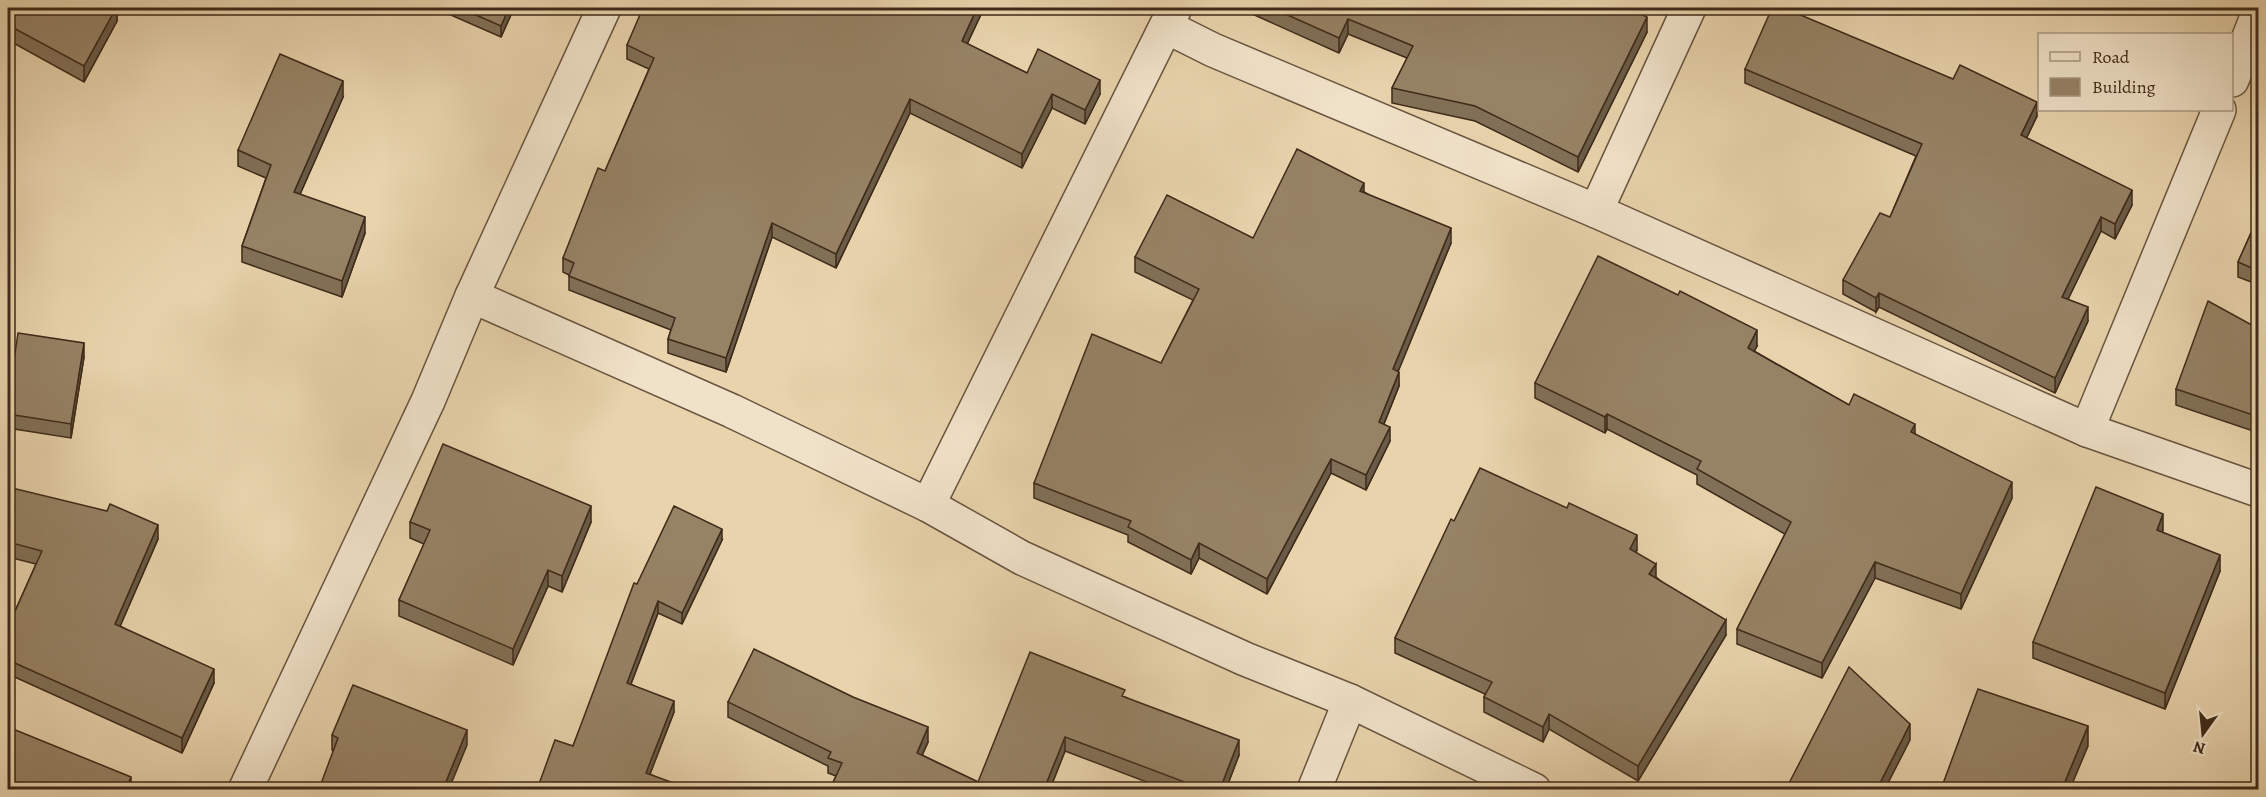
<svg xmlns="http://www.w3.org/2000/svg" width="2266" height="797" font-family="Alegreya,serif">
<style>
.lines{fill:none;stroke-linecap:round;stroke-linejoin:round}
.street-casing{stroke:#68543e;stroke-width:36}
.street{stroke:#f0e2c9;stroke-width:33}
.wall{fill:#817057;stroke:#3e2a19;stroke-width:1.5}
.shaded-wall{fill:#695b47;stroke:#3e2a19;stroke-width:1.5}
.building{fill:#968265;stroke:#3e2a19;stroke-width:1.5}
</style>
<rect width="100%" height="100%" fill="#e8d3ac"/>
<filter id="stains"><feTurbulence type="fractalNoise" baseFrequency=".00333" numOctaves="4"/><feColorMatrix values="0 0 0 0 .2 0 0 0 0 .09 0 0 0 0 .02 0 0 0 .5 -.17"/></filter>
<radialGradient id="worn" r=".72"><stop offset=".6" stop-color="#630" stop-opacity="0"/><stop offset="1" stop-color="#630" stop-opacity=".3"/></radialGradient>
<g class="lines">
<g class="street-casing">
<g id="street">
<polyline points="1167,27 1213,50 1596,211 2087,430 2258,490"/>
<polyline points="2232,80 2258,14"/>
<polyline points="1596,211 1689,8"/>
<polyline points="472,296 732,411 928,505 1022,558 1245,659 1350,701 1534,790"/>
<polyline points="2087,430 2219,110"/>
<polyline points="928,505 1175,8"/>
<polyline points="245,790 428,401 472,296 604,8"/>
<polyline points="1314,790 1350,701"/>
</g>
</g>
<use href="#street" class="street"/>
</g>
<g class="wall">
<polygon points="8,8 117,8 117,21 84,82 8,40"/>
<polygon points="435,8 514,8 501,37"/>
<polygon points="984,8 967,44 1027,73 1100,94 1085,124 1052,108 1022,168 910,113 836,268 772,237 726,372 668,353 668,339 671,330 569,290 569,275 563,272 563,258 605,171 649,69 627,59 627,45 646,12 772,12"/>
<polygon points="1239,8 1628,8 1647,32 1578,172 1475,121 1392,103 1392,88 1407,58 1348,34 1339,53"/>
<polygon points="2040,8 2055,8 2052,13"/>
<polygon points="1745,69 2037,116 2026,138 2132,205 2115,239 2101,231 2068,299 2088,321 2055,393 1879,307 1876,312 1843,294 1843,280 1890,217 1916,156 1745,83"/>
<polygon points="343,97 300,194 365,233 342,297 242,262 242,246 266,178 238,166 238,150"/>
<polygon points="1364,192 1451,243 1398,371 1399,386 1384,424 1390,441 1366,490 1331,473 1267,594 1199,558 1191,574 1128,542 1128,535 1034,498 1034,483 1161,363 1193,300 1135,272 1135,257 1253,238"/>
<polygon points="2259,215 2259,285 2238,277 2238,262"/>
<polygon points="2259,329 2259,433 2176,405 2176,389"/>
<polygon points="1757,346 1754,351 1849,405 1915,434 2012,498 1961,609 1875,578 1822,678 1737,644 1737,629 1785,534 1697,484 1697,475 1607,429 1605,433 1535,398 1535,383"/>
<polygon points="84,357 71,438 8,428 8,359 14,360"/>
<polygon points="8,487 158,539 120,626 214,683 182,753 8,674 8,627 36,564 8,557"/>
<polygon points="1454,521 1637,550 1636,552 1656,577 1726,635 1638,781 1549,729 1543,742 1484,712 1484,697 1485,694 1395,653 1395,638"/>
<polygon points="410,522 591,522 562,592 548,586 513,665 399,616 399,600 424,544 410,538"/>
<polygon points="2163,530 2162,532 2220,571 2165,709 2033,658 2033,642"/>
<polygon points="722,540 682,624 658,613 631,684 674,712 650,774 679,789 539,789 539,784 573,746 637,584"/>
<polygon points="1125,697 1239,755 1226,789 1165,789 1065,751 1050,789 830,789 836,776 828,773 828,766 728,717 728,702 928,742 922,755 978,782"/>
<polygon points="332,735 467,745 333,751 332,750"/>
</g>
<g class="shaded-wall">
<polygon points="116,8 117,8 117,21 84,82 84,66"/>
<polygon points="509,8 514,8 501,37 501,26"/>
<polygon points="977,8 984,8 962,55 962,41"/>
<polygon points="1647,17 1647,32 1578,172 1578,157"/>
<polygon points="1348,19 1348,34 1339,53 1339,38"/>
<polygon points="1100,80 1100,94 1085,124 1085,110"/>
<polygon points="343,81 343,97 294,208 294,192"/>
<polygon points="1052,94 1052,108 1022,168 1022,154"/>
<polygon points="910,99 910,113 836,268 836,254"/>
<polygon points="2037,102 2037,116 2021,150 2021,135"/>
<polygon points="1364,183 1364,197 1360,191"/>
<polygon points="2132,190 2132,205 2115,239 2115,224"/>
<polygon points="365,217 365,233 342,297 342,281"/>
<polygon points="2101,217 2101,231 2062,312 2062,297"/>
<polygon points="772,223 772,237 726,372 726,358"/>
<polygon points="1451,228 1451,243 1393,384 1393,369"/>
<polygon points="1879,293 1879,307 1876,312 1876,298"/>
<polygon points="2088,307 2088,321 2055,393 2055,378"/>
<polygon points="1757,330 1757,346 1748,363 1748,348"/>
<polygon points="84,343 84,357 71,438 71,424"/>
<polygon points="1399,372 1399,386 1379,436 1379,422"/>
<polygon points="1607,414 1607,429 1605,433 1605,417"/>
<polygon points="1915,424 1915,439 1911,432"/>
<polygon points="1390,427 1390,441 1366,490 1366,475"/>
<polygon points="1331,459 1331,473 1267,594 1267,579"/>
<polygon points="2012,482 2012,498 1961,609 1961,594"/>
<polygon points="591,506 591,522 562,592 562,576"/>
<polygon points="2163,514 2163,530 2157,546 2157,530"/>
<polygon points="158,525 158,539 115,638 115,624"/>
<polygon points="722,529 722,540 682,624 682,613"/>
<polygon points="1637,535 1637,550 1630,564 1630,549"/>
<polygon points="1199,543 1199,558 1191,574 1191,560"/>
<polygon points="2220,555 2220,571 2165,709 2165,693"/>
<polygon points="1875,562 1875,578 1822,678 1822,663"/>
<polygon points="1656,564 1656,579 1649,574"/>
<polygon points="548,570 548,586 513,665 513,649"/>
<polygon points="658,601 658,613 627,694 627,683"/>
<polygon points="1726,620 1726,635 1638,781 1638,766"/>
<polygon points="214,669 214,683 182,753 182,738"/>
<polygon points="674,701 674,712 646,784 646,773"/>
<polygon points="1549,714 1549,729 1543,742 1543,727"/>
<polygon points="1910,724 1910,740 1885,789 1877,789"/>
<polygon points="2088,726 2088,746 2070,789 2062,789"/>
<polygon points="928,727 928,742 917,767 917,753"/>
<polygon points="467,730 467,745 449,789 443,789"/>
<polygon points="1065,737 1065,751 1050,789 1044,789"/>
<polygon points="1239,740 1239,755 1226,789 1220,789"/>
<polygon points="131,777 131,789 126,789"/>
</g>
<g class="building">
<polygon points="8,8 116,8 84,66 8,25"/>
<polygon points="460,8 509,8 501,26"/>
<polygon points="647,8 761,8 772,12 774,8 977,8 962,41 1027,73 1038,49 1100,80 1085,110 1052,94 1022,154 910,99 836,254 772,223 726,358 668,339 675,318 569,276 574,263 563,258 598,168 605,171 654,58 627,45 642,10 646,12"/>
<polygon points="1272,8 1628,8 1647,17 1578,157 1475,106 1392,88 1413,46 1348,19 1339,38"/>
<polygon points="1772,8 1784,8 1953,79 1960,65 2037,102 2021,135 2132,190 2115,224 2101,217 2062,297 2088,307 2055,378 1879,293 1876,298 1843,280 1880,213 1890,217 1922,144 1745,69"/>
<polygon points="280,54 343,81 294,192 365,217 342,281 242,246 271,165 238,150"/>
<polygon points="1297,149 1364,183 1360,191 1451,228 1393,369 1399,372 1379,422 1390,427 1366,475 1331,459 1267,579 1199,543 1191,560 1128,527 1131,521 1034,483 1092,334 1161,363 1199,289 1135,257 1167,195 1253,238"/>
<polygon points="2259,215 2259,271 2238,262"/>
<polygon points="1598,256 1678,295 1680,291 1757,330 1748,348 1849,405 1854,394 1915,424 1911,432 2012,482 1961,594 1875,562 1822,663 1737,629 1791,522 1697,469 1701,461 1607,414 1605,417 1535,383"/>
<polygon points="2208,301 2259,329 2259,417 2176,389"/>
<polygon points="18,333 84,343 71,424 8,414 8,359 14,360"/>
<polygon points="443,444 591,506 562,576 548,570 513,649 399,600 430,530 410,522"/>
<polygon points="1480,468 1567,508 1569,503 1637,535 1630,549 1656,564 1649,574 1726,620 1638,766 1549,714 1543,727 1484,697 1492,682 1395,638 1451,519 1454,521"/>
<polygon points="8,487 107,511 110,504 158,525 115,624 214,669 182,738 8,660 8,627 42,551 8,542"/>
<polygon points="2096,487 2163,514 2157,530 2220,555 2165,693 2033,642"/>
<polygon points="674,506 722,529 682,613 658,601 627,683 674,701 646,773 679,785 677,789 547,789 549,787 539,784 555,740 573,746 634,583 637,584"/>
<polygon points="754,649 853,697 928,727 917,753 978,782 1030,652 1125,690 1122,696 1239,740 1220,789 1203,789 1065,737 1044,789 830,789 842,763 828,758 831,752 728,702"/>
<polygon points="1849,667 1910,724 1877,789 1786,789"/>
<polygon points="353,685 467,730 443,789 319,789 338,738 332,735"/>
<polygon points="1978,689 2088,726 2062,789 1941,789"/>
<polygon points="8,727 131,777 126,789 8,789"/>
</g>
<rect width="2266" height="797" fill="none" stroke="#e8d3ac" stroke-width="30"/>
<rect x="9" y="9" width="2248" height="779" fill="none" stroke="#3e2a19" stroke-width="3"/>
<rect x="15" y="15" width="2236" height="767" fill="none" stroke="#3e2a19" stroke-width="1.5"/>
<rect x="2038" y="33" width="195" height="78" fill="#f0e2c9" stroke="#a99883" stroke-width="1.5"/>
<rect x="2050" y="52" width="30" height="9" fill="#f0e2c9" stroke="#a99883" stroke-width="1.5"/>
<text x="2092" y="63" font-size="18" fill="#3e2a19">Road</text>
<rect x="2050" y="78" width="30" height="18" fill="#968265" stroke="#a99883" stroke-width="1.5"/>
<text x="2092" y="93" font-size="18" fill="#3e2a19">Building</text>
<g transform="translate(2203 734) rotate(195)" stroke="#f0e2c9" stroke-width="4.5" paint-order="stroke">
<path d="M0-4.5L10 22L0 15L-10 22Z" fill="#3e2a19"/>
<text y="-9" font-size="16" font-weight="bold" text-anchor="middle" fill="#3e2a19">N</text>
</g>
<rect width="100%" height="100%" filter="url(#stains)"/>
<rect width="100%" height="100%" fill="url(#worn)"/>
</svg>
